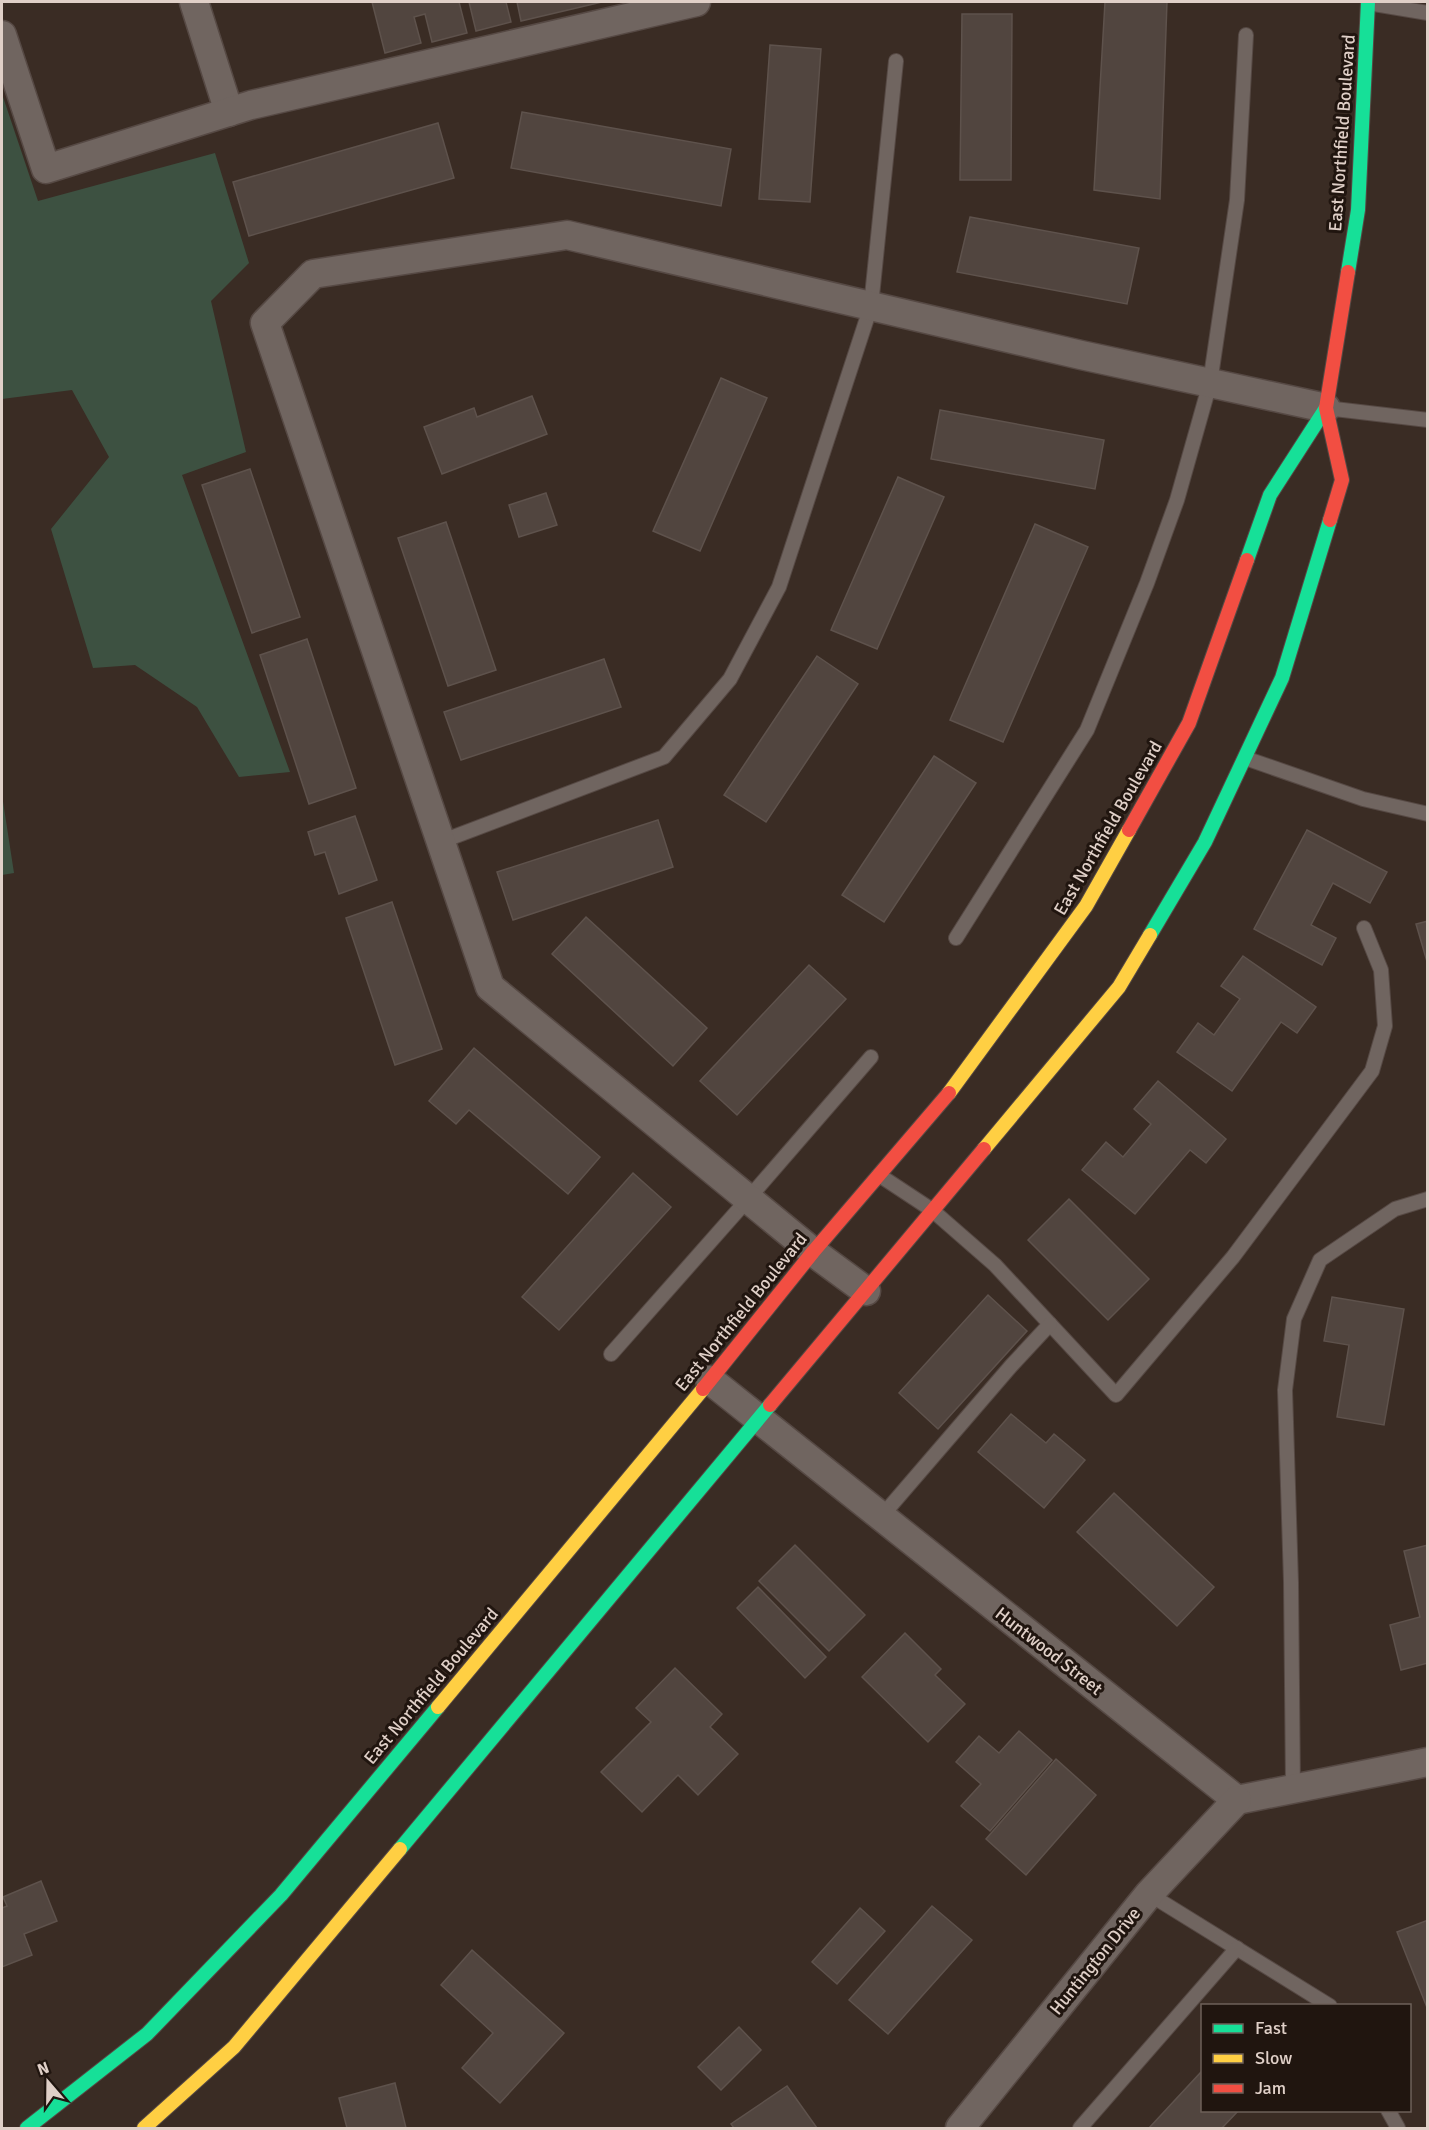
<svg xmlns="http://www.w3.org/2000/svg" width="1429" height="2130" font-family="Signika,sans-serif">
<style>
.green{fill:#3d5141}
.building{fill:#51453f;stroke:#5e524c;stroke-width:1.5}
.lines{fill:none;stroke-linecap:round;stroke-linejoin:round}
.lane-casing{stroke:#564944;stroke-width:16}
.street-casing{stroke:#564944;stroke-width:31}
.fast-casing{stroke:#564944;stroke-width:16}
.slow-casing{stroke:#564944;stroke-width:16}
.jam-casing{stroke:#564944;stroke-width:16}
.lane{stroke:#706560;stroke-width:14}
.street{stroke:#706560;stroke-width:28}
.fast{stroke:#16e098;stroke-width:14}
.slow{stroke:#ffcf43;stroke-width:14}
.jam{stroke:#f24e42;stroke-width:14}
.labels{text-anchor:middle;dominant-baseline:central;stroke-width:6;stroke-linejoin:round;paint-order:stroke}
.street-label{font-size:18px;fill:#e0d0c8;stroke:#20150f}
</style>
<rect width="100%" height="100%" fill="#3a2c24"/>
<g class="green">
<polygon points="2,94 38,201 215,153 249,263 211,301 246,452 182,475 290,772 239,777 197,707 135,665 93,668 51,529 109,457 72,390 2,399"/>
<polygon points="2,795 14,873 2,875"/>
</g>
<g class="building">
<polygon points="372,2 459,2 467,33 432,42 425,14 414,17 421,43 385,53"/>
<polygon points="469,2 506,2 511,22 476,31"/>
<polygon points="517,2 602,2 521,21"/>
<polygon points="1105,2 1167,2 1160,199 1094,190"/>
<polygon points="962,14 1012,14 1011,180 960,180"/>
<polygon points="770,45 821,49 810,202 759,199"/>
<polygon points="522,112 731,149 721,206 511,168"/>
<polygon points="438,123 454,178 249,236 233,182"/>
<polygon points="970,217 1139,248 1127,304 957,272"/>
<polygon points="721,378 767,398 700,551 653,531"/>
<polygon points="532,396 547,434 442,474 424,427 474,408 477,417"/>
<polygon points="940,410 1104,440 1095,489 931,459"/>
<polygon points="250,469 300,617 252,633 202,485"/>
<polygon points="898,477 944,497 877,649 831,630"/>
<polygon points="546,493 557,525 519,537 509,505"/>
<polygon points="446,522 496,670 448,686 398,538"/>
<polygon points="1035,524 1088,547 1003,742 950,720"/>
<polygon points="307,639 356,788 309,804 260,655"/>
<polygon points="817,656 858,684 766,822 724,795"/>
<polygon points="604,659 621,707 461,760 444,712"/>
<polygon points="934,756 976,783 884,922 842,895"/>
<polygon points="355,816 377,880 339,894 325,852 315,855 308,832"/>
<polygon points="658,820 673,867 513,920 497,872"/>
<polygon points="1307,830 1387,872 1370,903 1333,883 1311,925 1336,938 1322,965 1254,929"/>
<polygon points="392,902 442,1049 395,1065 346,918"/>
<polygon points="586,917 707,1028 673,1066 552,954"/>
<polygon points="1428,921 1428,965 1416,924"/>
<polygon points="1243,956 1316,1007 1297,1033 1281,1022 1232,1091 1177,1052 1198,1023 1214,1035 1240,999 1221,986"/>
<polygon points="809,965 846,999 737,1115 700,1081"/>
<polygon points="474,1048 600,1157 568,1194 469,1110 456,1124 429,1101"/>
<polygon points="1158,1081 1226,1139 1206,1163 1190,1150 1135,1214 1082,1170 1106,1142 1123,1157 1151,1124 1134,1109"/>
<polygon points="633,1173 671,1207 559,1330 522,1297"/>
<polygon points="1069,1199 1149,1279 1108,1320 1028,1240"/>
<polygon points="988,1295 1027,1331 938,1429 899,1393"/>
<polygon points="1332,1297 1404,1309 1384,1425 1337,1417 1349,1345 1324,1341"/>
<polygon points="1011,1414 1046,1443 1054,1434 1085,1460 1044,1508 978,1452"/>
<polygon points="1114,1493 1214,1587 1177,1626 1077,1532"/>
<polygon points="795,1545 865,1615 829,1651 759,1581"/>
<polygon points="1428,1545 1428,1663 1401,1670 1390,1625 1420,1617 1404,1551"/>
<polygon points="758,1587 826,1657 805,1678 737,1608"/>
<polygon points="905,1633 941,1669 935,1675 965,1704 928,1742 862,1677"/>
<polygon points="675,1668 722,1714 710,1727 738,1754 698,1795 678,1775 642,1812 601,1772 651,1722 636,1708"/>
<polygon points="1019,1731 1052,1760 990,1831 961,1806 981,1784 956,1762 979,1736 999,1753"/>
<polygon points="1056,1759 1096,1795 1026,1875 986,1839"/>
<polygon points="41,1881 57,1921 24,1934 32,1955 2,1967 2,1908 7,1906 3,1897"/>
<polygon points="932,1906 972,1940 888,2034 849,2000"/>
<polygon points="860,1908 885,1931 837,1984 812,1962"/>
<polygon points="1428,1920 1428,2010 1397,1932"/>
<polygon points="472,1950 564,2033 500,2103 462,2068 493,2033 441,1985"/>
<polygon points="739,2027 761,2050 721,2090 698,2067"/>
<polygon points="1202,2071 1202,2110 1239,2110 1222,2128 1149,2128"/>
<polygon points="395,2083 406,2128 347,2128 339,2098"/>
<polygon points="787,2086 817,2128 734,2128 731,2124"/>
</g>
<g class="lines">
<g class="lane-casing">
<g id="lane">
<polyline points="1368,3 1428,13"/>
<polyline points="1326,408 1428,420"/>
<polyline points="1245,758 1363,799 1428,814"/>
<polyline points="440,842 664,757 730,679 779,587 871,306 896,61"/>
<polyline points="956,938 1087,730 1147,583 1177,500 1210,383 1237,200 1246,35"/>
<polyline points="879,1175 932,1210 995,1265 1116,1395 1233,1257 1372,1071 1385,1026 1381,970 1364,928"/>
<polyline points="611,1354 748,1199 871,1057"/>
<polyline points="881,1517 1011,1366 1050,1324"/>
<polyline points="1293,1789 1291,1582 1285,1390 1294,1319 1320,1260 1395,1209 1428,1199"/>
<polyline points="1149,1894 1330,2006"/>
<polyline points="1388,2110 1398,2128"/>
<polyline points="1080,2128 1237,1948"/>
</g>
</g>
<g class="street-casing">
<g id="street">
<polyline points="194,2 229,112"/>
<polyline points="2,35 46,169 251,105 696,2"/>
<polyline points="866,1291 813,1252 490,987 265,323 313,274 567,235 1081,355 1326,408"/>
<polyline points="710,1380 1237,1800 1428,1762"/>
<polyline points="960,2128 1149,1894 1237,1800"/>
</g>
</g>
<g class="fast-casing">
<g id="fast">
<polyline points="1348,272 1358,210 1368,2"/>
<polyline points="1247,560 1270,495 1326,408"/>
<polyline points="1150,935 1205,842 1282,678 1330,520"/>
<polyline points="400,1849 770,1405"/>
<polyline points="27,2128 147,2034 281,1895 438,1707"/>
</g>
</g>
<g class="slow-casing">
<g id="slow">
<polyline points="949,1093 1086,906 1129,830"/>
<polyline points="984,1149 1119,987 1150,935"/>
<polyline points="438,1707 703,1389"/>
<polyline points="144,2128 234,2047 400,1849"/>
</g>
</g>
<g class="jam-casing">
<g id="jam">
<polyline points="1330,520 1342,480 1326,408 1348,272"/>
<polyline points="1129,830 1189,723 1247,560"/>
<polyline points="703,1389 813,1252 949,1093"/>
<polyline points="770,1405 984,1149"/>
</g>
</g>
<use href="#lane" class="lane"/>
<use href="#street" class="street"/>
<use href="#fast" class="fast"/>
<use href="#slow" class="slow"/>
<use href="#jam" class="jam"/>
</g>
<g class="labels">
<g class="street-label">
<text transform="translate(1342 133) rotate(-86)">East Northfield Boulevard</text>
<text transform="translate(1108 828) rotate(-60)">East Northfield Boulevard</text>
<text transform="translate(741 1312) rotate(-51)">East Northfield Boulevard</text>
<text transform="translate(1049 1651) rotate(38)">Huntwood Street</text>
<text transform="translate(431 1686) rotate(-50)">East Northfield Boulevard</text>
<text transform="translate(1095 1961) rotate(-51)">Huntington Drive</text>
</g>
</g>
<rect width="1429" height="2130" fill="none" stroke="#e0d0c8" stroke-width="6"/>
<rect x="1201" y="2004" width="210" height="108" fill="#20150f" stroke="#6d6059" stroke-width="1.5"/>
<rect x="1213" y="2024" width="30" height="9" fill="#16e098" stroke="#6d6059" stroke-width="1.5"/>
<text x="1255" y="2034" font-size="18" fill="#e0d0c8">Fast</text>
<rect x="1213" y="2054" width="30" height="9" fill="#ffcf43" stroke="#6d6059" stroke-width="1.5"/>
<text x="1255" y="2064" font-size="18" fill="#e0d0c8">Slow</text>
<rect x="1213" y="2084" width="30" height="9" fill="#f24e42" stroke="#6d6059" stroke-width="1.5"/>
<text x="1255" y="2094" font-size="18" fill="#e0d0c8">Jam</text>
<g transform="translate(48 2082) rotate(340)" stroke="#20150f" stroke-width="4.5" paint-order="stroke">
<path d="M0-4.5L10 22L0 15L-10 22Z" fill="#e0d0c8"/>
<text y="-9" font-size="16" font-weight="bold" text-anchor="middle" fill="#e0d0c8">N</text>
</g>
</svg>
